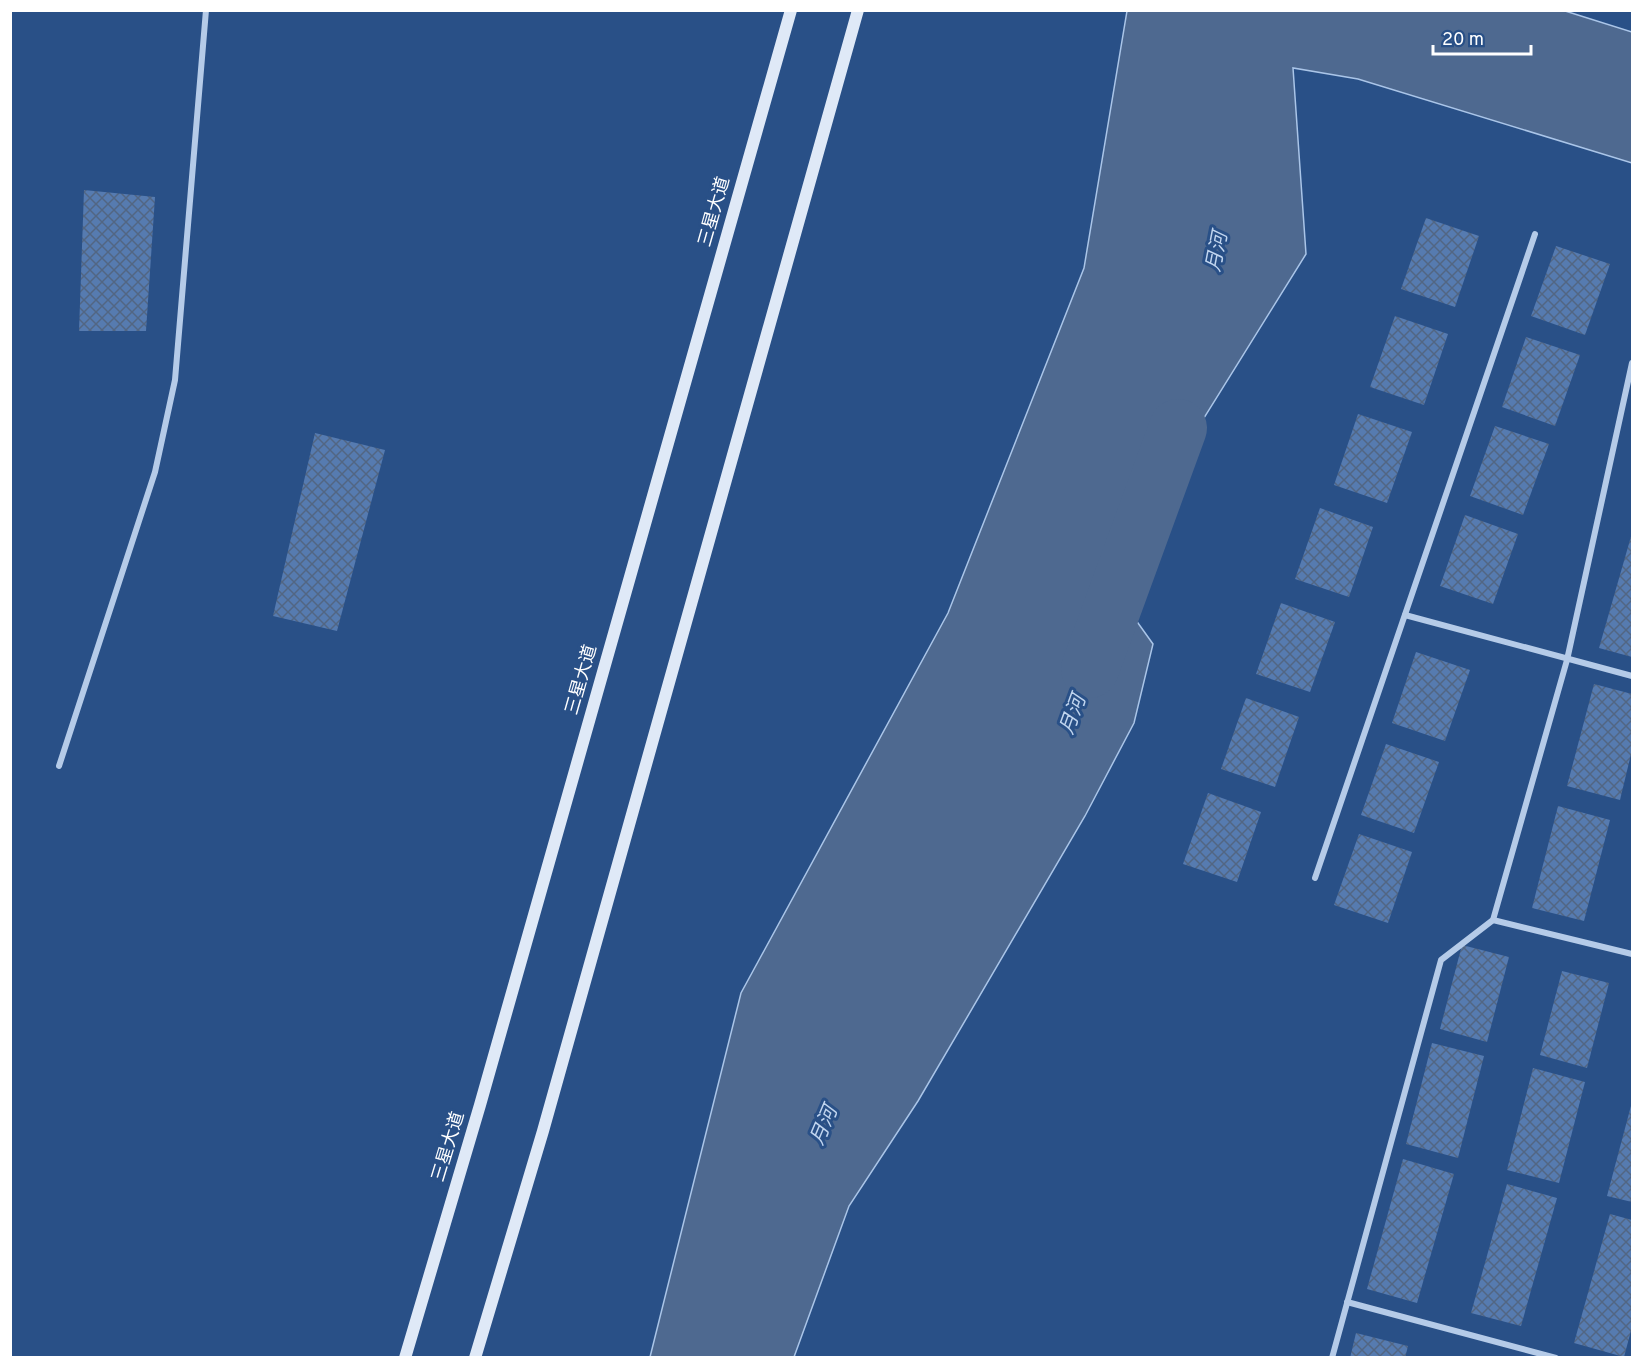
<svg xmlns="http://www.w3.org/2000/svg" width="1643" height="1368" font-family="Overpass,'Noto Sans SC',sans-serif">
<style>
.water{fill:#4e6990;stroke:#aac5e8;stroke-width:1.5}
.lines{fill:none;stroke-linecap:round;stroke-linejoin:round}
.river{stroke:#4e6990;stroke-width:58}
.building{fill:url(#building-cross-hatch)}
.street{stroke:#b5cbe8;stroke-width:6}
.secondary{stroke:#dfe9f7;stroke-width:12}
.labels{text-anchor:middle;dominant-baseline:central;stroke-width:6;stroke-linejoin:round;paint-order:stroke}
.street-label{font-size:18px;fill:#fff;stroke:#295087}
.water-label{font-size:20px;font-style:italic;fill:#c1d5ef;stroke:#295087}
</style>
<defs>
<pattern id="building-cross-hatch" width="8" height="8" patternUnits="userSpaceOnUse" patternTransform="scale(1.5)"><rect width="8" height="8" fill="#567bb0"/><path d="M0 0l8 8M0 8l8-8" fill="none" stroke="#526683"/></pattern>
</defs>
<rect width="100%" height="100%" fill="#295087"/>
<polygon class="water" points="1562,10 1632,32 1632,163 1358,79 1293,68 1306,254 1105,577 1153,644 1134,723 1085,816 918,1101 849,1206 794,1357 650,1357 741,993 948,613 1084,268 1127,11"/>
<g class="lines">
<polyline class="river" points="1090,669 1178,428"/>
</g>
<g class="building">
<polygon points="84,190 155,197 146,331 79,331"/>
<polygon points="1426,218 1479,236 1455,307 1401,289"/>
<polygon points="1556,246 1610,264 1585,335 1531,316"/>
<polygon points="1395,316 1448,334 1424,405 1370,387"/>
<polygon points="1526,337 1580,355 1555,426 1502,407"/>
<polygon points="1358,414 1412,432 1387,503 1334,485"/>
<polygon points="1495,426 1549,444 1523,515 1470,496"/>
<polygon points="315,433 385,450 337,631 273,616"/>
<polygon points="1320,508 1373,527 1349,597 1295,579"/>
<polygon points="1465,515 1518,534 1493,604 1440,586"/>
<polygon points="1632,533 1632,657 1599,648"/>
<polygon points="1281,603 1335,622 1310,692 1256,674"/>
<polygon points="1416,652 1470,670 1445,741 1392,723"/>
<polygon points="1594,684 1632,694 1632,750 1620,800 1567,786"/>
<polygon points="1246,698 1299,717 1275,787 1221,769"/>
<polygon points="1386,744 1439,762 1414,833 1361,815"/>
<polygon points="1208,793 1261,812 1237,882 1183,864"/>
<polygon points="1558,806 1610,820 1584,921 1532,908"/>
<polygon points="1359,834 1412,852 1388,923 1334,905"/>
<polygon points="1462,945 1509,957 1487,1042 1440,1029"/>
<polygon points="1562,971 1609,983 1587,1068 1540,1055"/>
<polygon points="1432,1043 1484,1056 1458,1158 1406,1144"/>
<polygon points="1533,1068 1585,1082 1559,1183 1507,1170"/>
<polygon points="1632,1102 1632,1202 1607,1196"/>
<polygon points="1403,1159 1454,1174 1417,1303 1367,1289"/>
<polygon points="1507,1184 1557,1198 1521,1326 1471,1313"/>
<polygon points="1610,1214 1632,1220 1632,1327 1624,1357 1574,1343"/>
<polygon points="1356,1333 1408,1346 1405,1358 1350,1358"/>
</g>
<g class="lines">
<g class="street">
<polyline points="1405,615 1632,676"/>
<polyline points="59,766 155,472 175,380 206,10"/>
<polyline points="1315,878 1535,234"/>
<polyline points="1493,920 1632,954"/>
<polyline points="1347,1302 1556,1358"/>
<polyline points="1332,1358 1441,960 1493,920 1567,660 1632,363"/>
</g>
<g class="secondary">
<polyline points="405,1358 480,1105 791,10"/>
<polyline points="475,1358 543,1131 858,10"/>
</g>
</g>
<g class="labels">
<g class="street-label">
<text transform="translate(715 212) rotate(-74)">三星大道</text>
<text transform="translate(582 680) rotate(-74)">三星大道</text>
<text transform="translate(449 1147) rotate(-73)">三星大道</text>
</g>
<g class="water-label">
<text transform="translate(1218 252) rotate(-79)">月河</text>
<text transform="translate(1074 715) rotate(-70)">月河</text>
<text transform="translate(825 1126) rotate(-67)">月河</text>
</g>
</g>
<rect width="1643" height="1368" fill="none" stroke="#ffffff" stroke-width="24"/>
<path d="M1433 45v9h98v-9" fill="none" stroke="#ffffff" stroke-width="3"/>
<text x="1442" y="45" font-size="18" fill="#ffffff" stroke="#295087" stroke-width="4.5" paint-order="stroke">20 m</text>
</svg>
